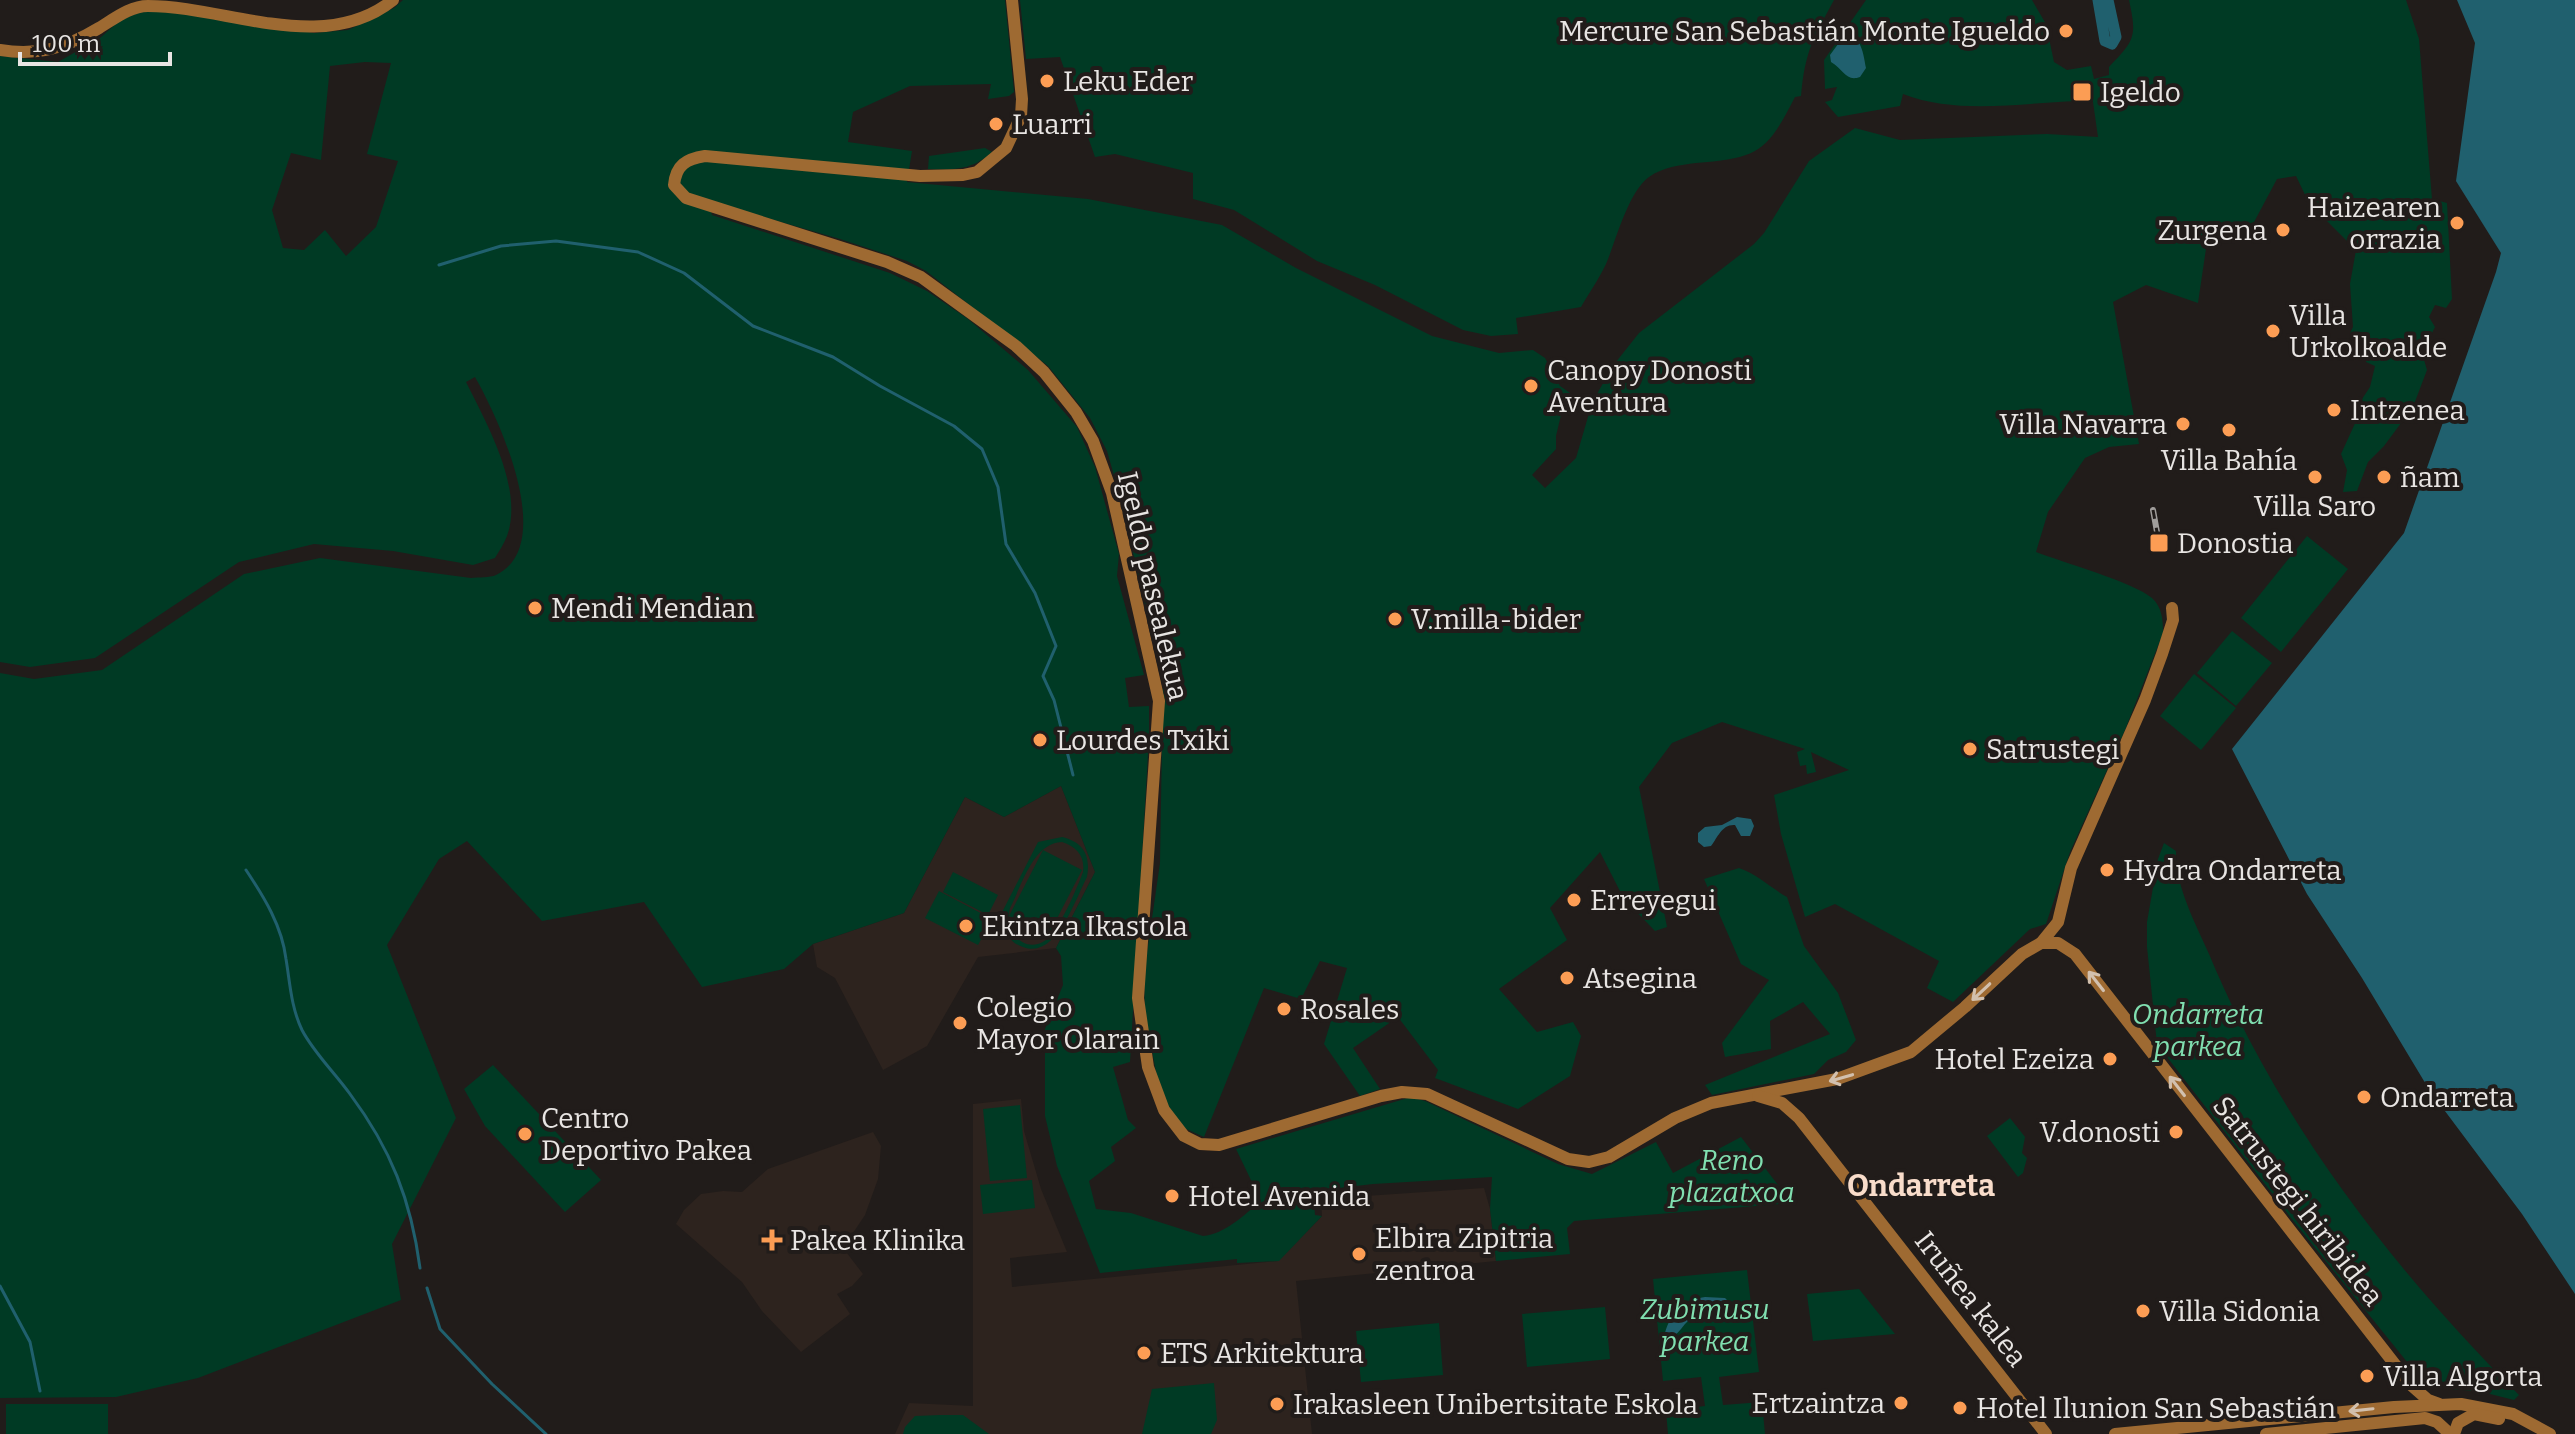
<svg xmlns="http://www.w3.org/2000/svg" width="2575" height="1434" font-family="Bitter,serif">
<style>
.built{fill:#2d231e}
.green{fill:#003a24;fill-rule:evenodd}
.water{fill:#20606e}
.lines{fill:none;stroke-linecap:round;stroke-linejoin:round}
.stream{stroke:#20606e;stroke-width:3}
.canal{stroke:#20606e;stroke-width:11}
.secondary{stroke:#9e6a32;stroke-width:12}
.rail-casing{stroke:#a09d9b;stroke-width:6}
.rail{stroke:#211c1a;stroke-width:3;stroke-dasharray:9;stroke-linecap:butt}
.oneway{stroke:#d2c0ae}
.poi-dot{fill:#fc9d54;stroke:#211c1a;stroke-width:3}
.labels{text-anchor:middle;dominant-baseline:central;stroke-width:8;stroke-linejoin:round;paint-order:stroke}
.poi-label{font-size:28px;fill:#e8e5e3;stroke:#211c1a;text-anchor:start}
.street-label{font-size:28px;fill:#e8e5e3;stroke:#211c1a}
.park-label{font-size:28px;font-style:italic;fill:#80dfb0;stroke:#211c1a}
.neighbourhood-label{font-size:30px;font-weight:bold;fill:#f8dcca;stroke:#211c1a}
</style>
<rect width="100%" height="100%" fill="#211c1a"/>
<g class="built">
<polygon points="1061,786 1095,872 1056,948 978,957 927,1046 883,1070 835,978 817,967 813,944 904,913 965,797 1004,817"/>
<polygon points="1021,1099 1024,1131 1041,1189 1067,1252 1010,1258 1012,1287 1278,1261 1322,1216 1321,1199 1484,1188 1490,1209 1496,1261 1296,1281 1312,1434 895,1434 909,1403 973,1406 973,1104"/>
<polygon points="873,1132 881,1146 878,1179 865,1215 843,1248 863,1274 852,1286 837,1294 850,1314 801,1352 762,1311 742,1282 676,1224 684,1210 701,1194 723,1191 742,1192 768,1169"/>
</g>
<g class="green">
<path d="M 403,0 L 1005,0 L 1014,92 L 1009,96 L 988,99 L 991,84 L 910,86 L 853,112 L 848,142 L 912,151 L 907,182 L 1088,199 L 1222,225 L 1296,268 L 1432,336 L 1499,353 L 1533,350 L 1545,358 L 1560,386 L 1576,397 L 1574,411 L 1561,415 L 1556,436 L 1556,449 L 1532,475 L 1545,488 L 1576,458 L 1592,403 L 1612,367 L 1639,333 L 1754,244 L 1764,233 L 1809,161 L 1855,128 L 1900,140 L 2047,134 L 2098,137 L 2091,88 L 2076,91 L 2077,101 C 2021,103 1957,115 1903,94 L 1900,106 L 1838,117 L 1825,102 L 1832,100 L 1837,87 L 1825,89 L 1824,60 L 1866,0 L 2032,0 L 2046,24 L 2054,62 L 2067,70 L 2091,66 L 2094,79 L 2109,75 L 2109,67 C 2135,40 2137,37 2129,0 L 2406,0 L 2419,39 L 2432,199 L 2447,203 L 2452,299 L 2446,308 L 2435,305 L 2429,317 L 2435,327 L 2422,353 L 2427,370 L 2413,407 L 2384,446 L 2368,462 L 2357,491 L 2343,492 L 2347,470 L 2341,454 L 2357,419 L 2358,405 L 2370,387 L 2375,366 L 2366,362 L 2367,347 L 2360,338 L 2350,333 L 2353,327 L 2350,284 L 2356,250 L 2309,203 L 2296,176 L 2277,179 L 2253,224 L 2207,242 L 2198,303 L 2146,285 L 2113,302 L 2139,444 L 2109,447 L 2085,458 L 2048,512 L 2036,552 C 2062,562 2133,582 2152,598 C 2162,607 2163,620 2163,633 L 2125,730 L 2070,852 L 2046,924 L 2030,929 L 1953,1002 L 1927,988 L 1939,961 L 1835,904 L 1805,917 L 1781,834 L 1774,795 L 1849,770 L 1811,752 L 1816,772 L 1807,774 L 1806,765 L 1800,766 L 1797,752 L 1805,749 L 1722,722 L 1672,743 L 1639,787 L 1667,927 L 1655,931 L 1624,899 L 1600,852 L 1550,908 L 1567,940 L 1499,989 L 1537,1032 L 1573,1022 L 1581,1036 L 1570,1076 L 1518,1109 L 1435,1078 L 1438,1070 L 1398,1017 L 1353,1048 L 1380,1089 L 1360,1096 L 1324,1044 L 1347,968 L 1320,961 L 1301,999 L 1264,988 L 1204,1137 L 1184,1128 L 1169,1108 L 1158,1083 L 1145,1012 L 1144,974 L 1160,863 L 1163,681 L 1119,493 L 1107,451 L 1090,418 L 1048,366 L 926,271 L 907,261 L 840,239 L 708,201 L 712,215 L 890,273 L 927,291 L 968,319 L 1028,370 L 1077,427 L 1095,467 L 1119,554 L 1117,576 L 1144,675 L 1125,678 L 1129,707 L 1149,706 L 1149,737 L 1130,1062 L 1113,1067 L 1128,1120 L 1136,1128 L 1111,1147 L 1115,1161 L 1089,1181 L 1096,1209 L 1131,1213 L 1203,1236 C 1225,1234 1244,1215 1261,1201 L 1236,1149 L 1411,1097 L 1425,1101 L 1558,1164 L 1592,1174 L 1656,1142 L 1673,1173 L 1741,1137 L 1792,1203 L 1574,1221 L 1567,1228 L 1570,1254 L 1496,1261 L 1490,1209 L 1492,1177 L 1373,1184 L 1313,1191 L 1315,1215 L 1322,1216 L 1279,1261 L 1237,1263 L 1237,1259 L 1100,1273 L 1057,1166 L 1045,1116 L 1045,1029 L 1063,985 L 1061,956 L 1056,948 L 1095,872 L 1061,786 L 1004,817 L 965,797 L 904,913 L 813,944 L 784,969 L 702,987 L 644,902 L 542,921 L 467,841 L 439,859 L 387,945 L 456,1118 L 392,1244 L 401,1300 L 198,1378 L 116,1397 L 0,1398 L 0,673 L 34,679 L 102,670 L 244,574 L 320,558 L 471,578 C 478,577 490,578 496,575 C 558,545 498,417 475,377 L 466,382 C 487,424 524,489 507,536 C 504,544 499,551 495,558 L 473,565 L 393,551 L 314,544 L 239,562 L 95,658 L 30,667 L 0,662 L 0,56 L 58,62 L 100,38 L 119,21 L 138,13 L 157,10 L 314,33 L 348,30 L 394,8 ZM 365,62 L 391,63 L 367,154 L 398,161 L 376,227 L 346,256 L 325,230 L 304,250 L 283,248 L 272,210 L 291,153 L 321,160 L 330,66 Z"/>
<path d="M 1020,0 L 1834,0 C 1813,39 1805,51 1801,96 L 1795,97 C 1767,152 1759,158 1696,163 C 1680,165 1663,167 1649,177 C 1628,192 1616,241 1606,264 C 1599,279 1589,293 1581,307 L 1516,318 L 1518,334 L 1491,336 L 1463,330 L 1375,285 L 1317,261 L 1234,210 L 1193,199 L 1193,173 L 1115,154 L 1095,157 L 1060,57 L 1026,59 Z"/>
<path d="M 985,148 L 992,152 C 973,170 953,170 928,169 L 929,156 Z"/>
<polygon points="2307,536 2348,569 2281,652 2241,618"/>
<polygon points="2232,631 2272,663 2236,706 2197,673"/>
<polygon points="2194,674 2236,708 2201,750 2160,716"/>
<path d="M 1062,837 C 1083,842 1091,855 1087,877 C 1075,900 1056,960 1023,947 C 1011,943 1006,935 1002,924 L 999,928 L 995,926 L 1038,842 ZM 1062,842 C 1077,847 1085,856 1083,872 C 1077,888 1059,931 1046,940 C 1023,956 1004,929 1010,908 C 1022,885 1033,843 1062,842 Z"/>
<path d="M 2164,843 L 2176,851 C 2175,886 2195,922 2209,954 C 2279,1122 2391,1267 2519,1395 L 2514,1400 L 2478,1391 L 2433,1388 L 2424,1383 L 2291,1218 L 2157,1044 L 2147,947 L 2147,922 L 2158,859 Z"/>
<polygon points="1043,850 1082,870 1048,936 1009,916"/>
<path d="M 1739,868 C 1757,874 1771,888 1787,897 L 1804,946 L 1838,993 L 1856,1040 L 1846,1052 L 1828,1060 L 1814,1074 L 1712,1095 L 1705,1085 L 1830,1034 L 1803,1002 L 1770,1021 L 1771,1049 L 1725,1057 L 1722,1043 L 1769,980 L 1741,964 L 1704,879 Z"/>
<polygon points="953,872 998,895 988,915 943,892"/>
<polygon points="939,891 992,919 978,945 925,918"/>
<polygon points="493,1065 601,1180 565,1212 485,1126 464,1089"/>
<polygon points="1020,1105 1027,1178 990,1181 983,1109"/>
<polygon points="2010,1118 2025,1137 2022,1153 2027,1158 2023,1173 2018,1177 1987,1136"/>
<polygon points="1032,1180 1035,1208 983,1214 980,1185"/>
<polygon points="1747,1270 1759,1372 1719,1377 1723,1405 1762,1402 1765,1434 1668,1434 1666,1411 1705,1406 1701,1377 1663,1381 1653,1279"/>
<polygon points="1859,1289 1895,1334 1813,1341 1807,1294"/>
<polygon points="1605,1307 1610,1359 1527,1367 1522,1314"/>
<polygon points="1439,1323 1443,1375 1361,1382 1356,1331"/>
<polygon points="1214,1383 1217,1420 1211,1434 1142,1434 1152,1389"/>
<rect x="6" y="1404" width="102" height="30"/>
<polygon points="940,1415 963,1415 989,1434 903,1434 905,1427 915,1416"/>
</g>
<g class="water">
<polygon points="2457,0 2575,0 2575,1294 2522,1214 2430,1091 2362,978 2307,894 2232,749 2404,533 2496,272 2501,253 2456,181 2475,43"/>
<path d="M 1851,35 C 1862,40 1864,57 1866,68 L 1860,77 C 1846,82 1844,70 1831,62 L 1830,55 L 1844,36 Z"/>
<path d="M 1737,817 L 1751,819 L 1754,826 L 1750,836 L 1741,836 L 1735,825 C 1722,824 1718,837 1711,846 L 1704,847 L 1698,842 L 1698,833 L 1705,827 L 1722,825 Z"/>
<path d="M 1705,1297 L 1725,1298 L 1731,1304 L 1731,1310 L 1721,1317 C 1678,1307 1688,1338 1664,1338 C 1668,1315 1682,1301 1705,1297 Z"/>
</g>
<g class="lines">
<g class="stream">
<polyline points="439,265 501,246 556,241 638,252 684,273 753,326 833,357 880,386 954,426 982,449 998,487 1006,544 1035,593 1056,646 1043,676 1054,700 1073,775"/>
<path d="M 246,870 C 264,897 282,926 286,959 C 290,983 291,1007 302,1030 C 314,1053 335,1073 350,1094 C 391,1149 411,1200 420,1268"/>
<polyline points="0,1286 30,1342 40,1391"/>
<polyline points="427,1288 440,1329 492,1384 546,1434"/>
</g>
<polyline class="canal" points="2098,0 2105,41 2112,44 2116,37 2108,0"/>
<g class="secondary">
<path d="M 1012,0 L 1022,99 L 1021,116 L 1006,148 L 977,172 L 963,175 L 920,176 L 705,156 C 686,159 676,165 674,185 L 686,198 L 887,262 L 921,277 L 1016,346 L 1044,372 L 1076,412 L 1093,441 L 1112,493 L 1159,701 L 1138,998 L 1148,1067 L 1164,1110 L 1184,1136 L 1200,1144 L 1219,1145 L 1381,1096 L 1402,1092 L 1427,1094 L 1568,1159 L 1589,1162 L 1609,1157 L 1675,1118 L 1711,1103 L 1837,1079 L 1911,1052 L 1965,1007 L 2022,954 L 2041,943 L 2058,922 L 2071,868 L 2145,700 L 2162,654 L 2173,620 L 2172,608"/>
<path d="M 0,50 C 38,56 66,48 99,28 C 114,19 130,6 148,6 C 227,6 323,56 393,0"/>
<polyline points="2041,943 2058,943 2075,954 2411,1385 2428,1400 2439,1404"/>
<polyline points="1758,1096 1782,1103 1799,1118 2046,1434"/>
<polyline points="2115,1434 2394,1407 2461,1404 2513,1414 2550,1434"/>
<polyline points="2266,1434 2425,1418 2437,1422 2450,1434"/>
<polyline points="2454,1434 2458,1423 2474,1414 2499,1419"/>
</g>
<g class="rail-casing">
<polyline id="rail" points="2153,510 2159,543"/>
</g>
<use href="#rail" class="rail"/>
</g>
<defs><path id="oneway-shaft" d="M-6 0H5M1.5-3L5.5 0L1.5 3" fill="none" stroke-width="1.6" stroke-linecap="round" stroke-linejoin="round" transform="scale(2)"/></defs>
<g class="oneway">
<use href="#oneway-shaft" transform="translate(2096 981) rotate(-128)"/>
<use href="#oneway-shaft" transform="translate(1981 992) rotate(137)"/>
<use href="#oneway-shaft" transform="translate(1841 1078) rotate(164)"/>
<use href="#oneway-shaft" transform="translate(2177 1086) rotate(-128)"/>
<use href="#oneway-shaft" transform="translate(2361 1410) rotate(174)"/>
</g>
<g class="poi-dot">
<circle cx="2066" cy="31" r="8"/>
<circle cx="1047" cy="81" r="8"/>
<rect x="2072" y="82" width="20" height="20" rx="4"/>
<circle cx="996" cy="124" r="8"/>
<circle cx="2457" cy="223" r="8"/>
<circle cx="2283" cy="230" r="8"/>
<circle cx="2273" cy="331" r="8"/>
<circle cx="1531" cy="386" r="8"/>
<circle cx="2334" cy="410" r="8"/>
<circle cx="2183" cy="424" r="8"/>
<circle cx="2229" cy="430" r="8"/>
<circle cx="2315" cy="477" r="8"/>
<circle cx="2384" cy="477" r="8"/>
<rect x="2149" y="533" width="20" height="20" rx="4"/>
<circle cx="535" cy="608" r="8"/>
<circle cx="1395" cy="619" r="8"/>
<circle cx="1040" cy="740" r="8"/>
<circle cx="1970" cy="749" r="8"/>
<circle cx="2107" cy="870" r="8"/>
<circle cx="1574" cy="900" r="8"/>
<circle cx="966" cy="926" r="8"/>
<circle cx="1567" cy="978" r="8"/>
<circle cx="1284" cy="1009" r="8"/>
<circle cx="960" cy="1023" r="8"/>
<circle cx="2110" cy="1059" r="8"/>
<circle cx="2364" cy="1097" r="8"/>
<circle cx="2176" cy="1132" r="8"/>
<circle cx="525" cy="1134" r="8"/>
<circle cx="1172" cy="1196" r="8"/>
<path d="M768 1228h8v8h8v8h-8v8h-8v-8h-8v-8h8z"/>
<circle cx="1359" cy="1254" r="8"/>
<circle cx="2143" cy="1311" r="8"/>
<circle cx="1144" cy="1353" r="8"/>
<circle cx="2367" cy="1376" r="8"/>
<circle cx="1901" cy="1403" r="8"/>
<circle cx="1277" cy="1404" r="8"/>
<circle cx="1960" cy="1408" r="8"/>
</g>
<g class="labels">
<g class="poi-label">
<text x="2050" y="31" text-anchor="end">Mercure San Sebastián Monte Igueldo</text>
<text x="1063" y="81">Leku Eder</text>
<text x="2100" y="92">Igeldo</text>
<text x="1012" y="124">Luarri</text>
<text x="2441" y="207" text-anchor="end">Haizearen<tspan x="2441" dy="32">orrazia</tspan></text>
<text x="2267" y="230" text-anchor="end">Zurgena</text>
<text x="2289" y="315">Villa<tspan x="2289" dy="32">Urkolkoalde</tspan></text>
<text x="1547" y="370">Canopy Donosti<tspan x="1547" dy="32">Aventura</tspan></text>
<text x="2350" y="410">Intzenea</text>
<text x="2167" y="424" text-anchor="end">Villa Navarra</text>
<text x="2229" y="460" text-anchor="middle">Villa Bahía</text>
<text x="2400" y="477">ñam</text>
<text x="2315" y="506" text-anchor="middle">Villa Saro</text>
<text x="2177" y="543">Donostia</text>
<text x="551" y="608">Mendi Mendian</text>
<text x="1411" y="619">V.milla-bider</text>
<text x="1056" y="740">Lourdes Txiki</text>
<text x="1986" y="749">Satrustegi</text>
<text x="2123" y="870">Hydra Ondarreta</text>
<text x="1590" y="900">Erreyegui</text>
<text x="982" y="926">Ekintza Ikastola</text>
<text x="1583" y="978">Atsegina</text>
<text x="976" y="1007">Colegio<tspan x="976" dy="32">Mayor Olarain</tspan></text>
<text x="1300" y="1009">Rosales</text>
<text x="2094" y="1059" text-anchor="end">Hotel Ezeiza</text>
<text x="2380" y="1097">Ondarreta</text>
<text x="541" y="1118">Centro<tspan x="541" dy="32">Deportivo Pakea</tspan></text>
<text x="2160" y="1132" text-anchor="end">V.donosti</text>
<text x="1188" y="1196">Hotel Avenida</text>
<text x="1375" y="1238">Elbira Zipitria<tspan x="1375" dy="32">zentroa</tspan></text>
<text x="790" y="1240">Pakea Klinika</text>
<text x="2159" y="1311">Villa Sidonia</text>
<text x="1160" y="1353">ETS Arkitektura</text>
<text x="2383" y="1376">Villa Algorta</text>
<text x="1885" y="1403" text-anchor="end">Ertzaintza</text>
<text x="1293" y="1404">Irakasleen Unibertsitate Eskola</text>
<text x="1976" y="1408">Hotel Ilunion San Sebastián</text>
</g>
<g class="street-label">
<text transform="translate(1153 586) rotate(77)">Igeldo pasealekua</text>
<text transform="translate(2298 1201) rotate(52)">Satrustegi hiribidea</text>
<text transform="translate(1971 1299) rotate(52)">Iruñea kalea</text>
</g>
<g class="park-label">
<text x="2198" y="1014">Ondarreta<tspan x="2198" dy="32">parkea</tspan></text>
<text x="1732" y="1160">Reno<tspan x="1732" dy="32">plazatxoa</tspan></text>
<text x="1705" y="1309">Zubimusu<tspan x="1705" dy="32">parkea</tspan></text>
</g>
<g class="neighbourhood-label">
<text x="1921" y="1186">Ondarreta</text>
</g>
</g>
<path d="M20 52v12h150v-12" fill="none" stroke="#e8e5e3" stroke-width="4"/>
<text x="32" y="52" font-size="24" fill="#e8e5e3" stroke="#211c1a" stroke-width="6" paint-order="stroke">100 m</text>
</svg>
